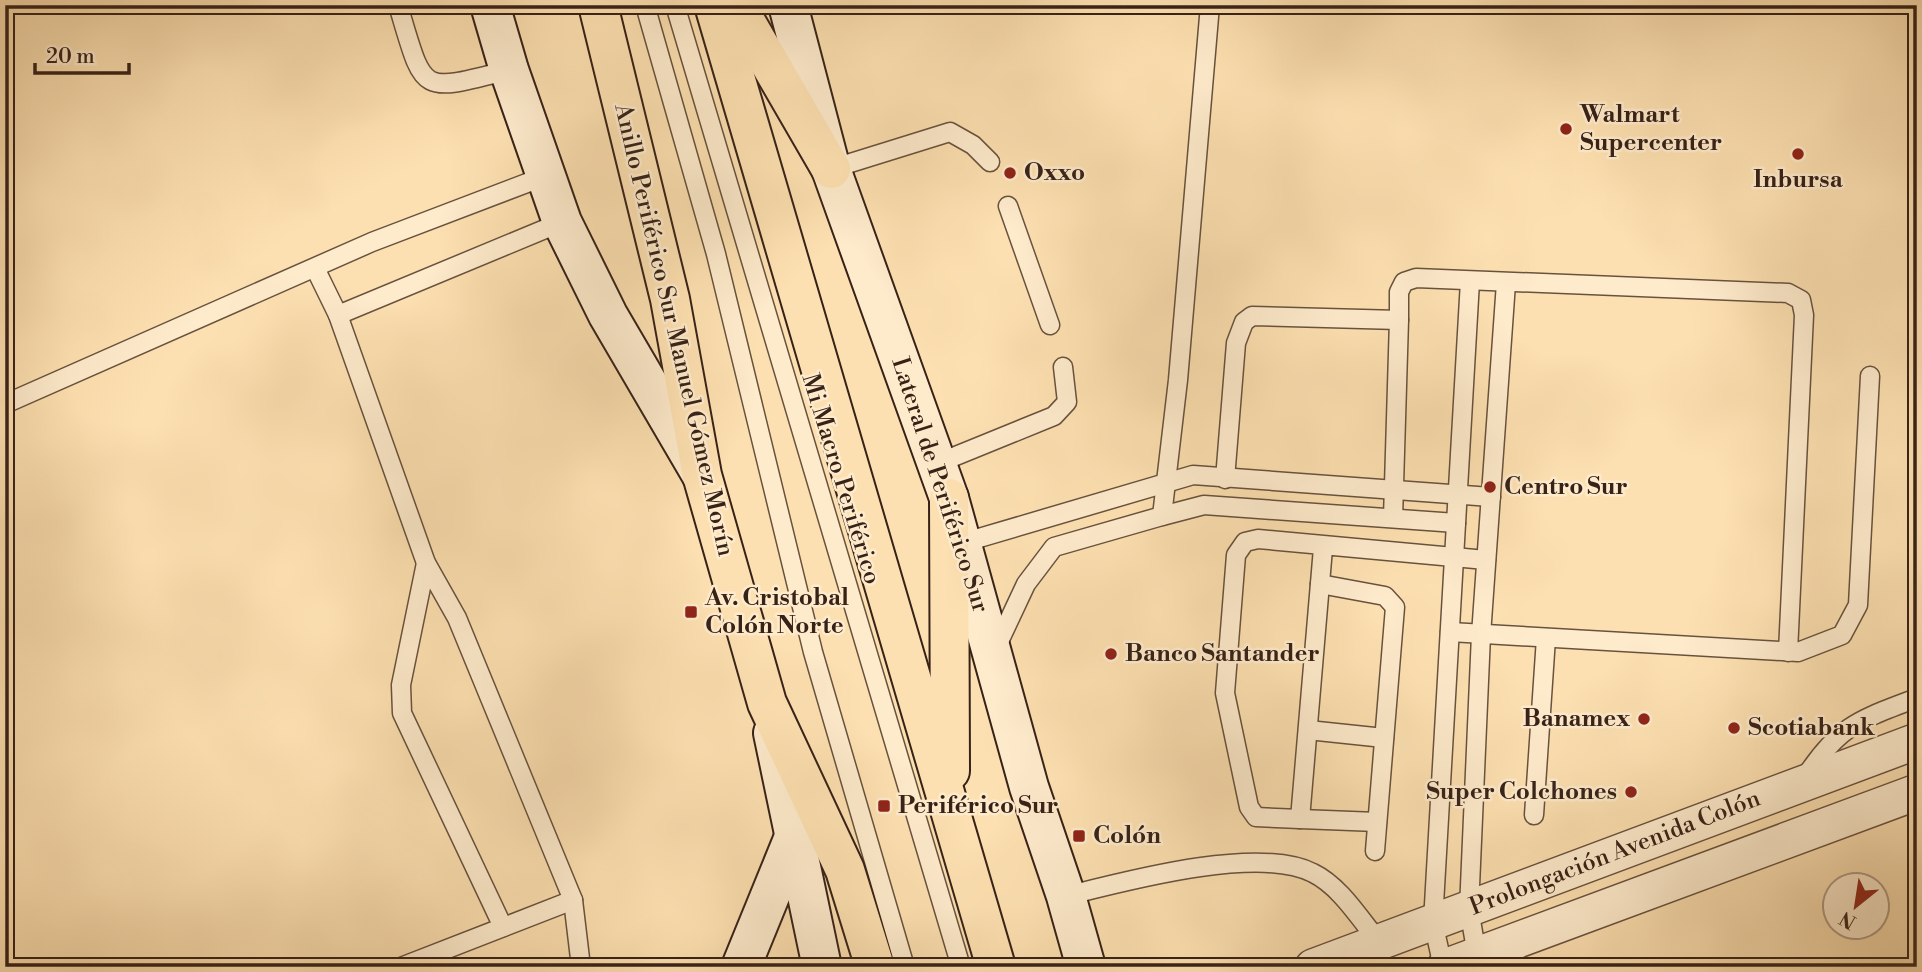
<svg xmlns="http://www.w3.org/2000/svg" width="1922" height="972" font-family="'Libre Bodoni',serif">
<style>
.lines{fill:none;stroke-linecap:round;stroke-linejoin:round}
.lane-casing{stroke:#68523e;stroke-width:21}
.street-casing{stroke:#68523e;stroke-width:38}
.secondary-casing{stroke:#372218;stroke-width:42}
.highway-casing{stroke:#372218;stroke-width:42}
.lane{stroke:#feebcc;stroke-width:18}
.street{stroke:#feebcc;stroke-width:35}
.secondary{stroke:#feebcc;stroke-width:38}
.highway{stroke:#fde0b1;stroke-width:38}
.poi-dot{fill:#8f2418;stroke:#feebcc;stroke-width:2.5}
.labels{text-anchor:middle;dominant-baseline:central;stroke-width:5;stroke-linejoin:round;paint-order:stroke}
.poi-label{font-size:24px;font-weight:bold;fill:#372218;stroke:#feebcc;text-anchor:start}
.street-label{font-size:24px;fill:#372218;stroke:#feebcc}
</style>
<rect width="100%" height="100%" fill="#fde0b1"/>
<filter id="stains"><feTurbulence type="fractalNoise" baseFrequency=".00286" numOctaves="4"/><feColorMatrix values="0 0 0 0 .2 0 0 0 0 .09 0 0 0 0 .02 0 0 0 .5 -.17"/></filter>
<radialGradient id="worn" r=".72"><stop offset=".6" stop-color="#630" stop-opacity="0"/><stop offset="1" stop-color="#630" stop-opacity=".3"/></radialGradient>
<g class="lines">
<g class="lane-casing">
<g id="lane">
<path d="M 398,5 C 425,95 418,93 509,70"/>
<polyline points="645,5 716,254 813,652 905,967"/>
<polyline points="675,5 961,967"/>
<polyline points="831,169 950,132 973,145 990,162"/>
<polyline points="1008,206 1050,325"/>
<polyline points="315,268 338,315 426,563 457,618 573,900 581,967"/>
<polyline points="338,315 562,222"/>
<polyline points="5,404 372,242 548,175"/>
<polyline points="936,464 1054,416 1067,402 1063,367"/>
<polyline points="1225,479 1236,343 1244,322 1252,316 1399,320 1399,292 1404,282 1416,278 1788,293 1801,300 1804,315 1788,652"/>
<polyline points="1162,516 1178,380 1210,5"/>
<polyline points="1393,518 1399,320"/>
<polyline points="962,543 1193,475 1491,497"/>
<polyline points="1323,548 1300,819 1256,817 1249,807 1225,693 1236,555 1245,542 1258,539 1486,560"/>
<polyline points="426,563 401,685 402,713 503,927"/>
<polyline points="1320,584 1385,596 1395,607 1375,851"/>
<polyline points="1450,632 1798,652 1842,635 1858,605 1870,376"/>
<polyline points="995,650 1026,584 1054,547 1162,516 1204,505 1456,523"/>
<polyline points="1308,730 1384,738"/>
<path d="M 1804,779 C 1839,725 1859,720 1917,698"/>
<polyline points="1534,815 1546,638"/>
<polyline points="1300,819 1377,822"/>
<path d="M 1066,896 C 1126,881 1258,845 1313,873 C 1340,886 1360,919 1379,942"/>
<polyline points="1477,955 1469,909 1481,635 1506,283"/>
<polyline points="401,967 573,900"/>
<polyline points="1443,967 1433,922 1470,281"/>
</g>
</g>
<g class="street-casing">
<g id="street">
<polyline points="1313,967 1917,741"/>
<polyline points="1445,967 1917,792"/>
</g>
</g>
<g class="secondary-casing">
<g id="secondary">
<polyline points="490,5 509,70 562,222 608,315 701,474"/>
<polyline points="788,5 831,169 949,498 1029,787 1066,896 1086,967"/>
<polyline points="773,733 822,967"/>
<polyline points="741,967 794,837"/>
</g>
</g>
<g class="highway-casing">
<g id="highway">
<polyline points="598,5 670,299 702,475 767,703 845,870 875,967"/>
<polyline points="714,5 996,967"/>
<polyline points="736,5 831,169"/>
<polyline points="949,498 950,771"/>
</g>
</g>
<use href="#lane" class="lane"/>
<use href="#street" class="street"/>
<use href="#secondary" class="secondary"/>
<use href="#highway" class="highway"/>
</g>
<g class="poi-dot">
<circle cx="1566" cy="129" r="7"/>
<circle cx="1798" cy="154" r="7"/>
<circle cx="1010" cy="173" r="7"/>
<circle cx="1490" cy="487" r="7"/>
<rect x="684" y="605" width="14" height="14" rx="3.5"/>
<circle cx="1111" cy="654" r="7"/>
<circle cx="1644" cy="719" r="7"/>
<circle cx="1734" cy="728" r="7"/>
<circle cx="1631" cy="792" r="7"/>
<rect x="877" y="799" width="14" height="14" rx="3.5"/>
<rect x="1072" y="829" width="14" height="14" rx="3.5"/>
</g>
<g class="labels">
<g class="poi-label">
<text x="1580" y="115">Walmart<tspan x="1580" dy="28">Supercenter</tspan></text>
<text x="1024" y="173">Oxxo</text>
<text x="1798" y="180" text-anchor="middle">Inbursa</text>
<text x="1504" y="487">Centro Sur</text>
<text x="705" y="598">Av. Cristobal<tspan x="705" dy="28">Colón Norte</tspan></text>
<text x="1125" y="654">Banco Santander</text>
<text x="1630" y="719" text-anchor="end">Banamex</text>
<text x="1748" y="728">Scotiabank</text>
<text x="1617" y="792" text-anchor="end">Super Colchones</text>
<text x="898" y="806">Periférico Sur</text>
<text x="1093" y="836">Colón</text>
</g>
<g class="street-label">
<text transform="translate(674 330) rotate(77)">Anillo Periférico Sur Manuel Gómez Morín</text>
<text transform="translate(841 479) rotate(73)">Mi Macro Periférico</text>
<text transform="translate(940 485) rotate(72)">Lateral de Periférico Sur</text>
<text transform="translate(1615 853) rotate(-21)">Prolongación Avenida Colón</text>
</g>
</g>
<rect width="1922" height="972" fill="none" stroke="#fde0b1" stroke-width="28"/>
<rect x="7" y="7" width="1908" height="958" fill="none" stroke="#372218" stroke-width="3.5"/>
<rect x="14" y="14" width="1894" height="944" fill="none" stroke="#372218" stroke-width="2"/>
<g transform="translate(1856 906) rotate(210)"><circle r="33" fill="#feebcc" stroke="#ae9b84" stroke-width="2"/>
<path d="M0-5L12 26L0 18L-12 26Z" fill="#8f2418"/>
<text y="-10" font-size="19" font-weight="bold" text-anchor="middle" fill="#372218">N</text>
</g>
<path d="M35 63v10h94v-10" fill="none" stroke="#372218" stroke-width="3.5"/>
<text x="46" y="63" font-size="21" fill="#372218" stroke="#feebcc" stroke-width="5" paint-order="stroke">20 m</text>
<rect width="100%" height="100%" filter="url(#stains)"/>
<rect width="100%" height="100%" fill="url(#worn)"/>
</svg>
